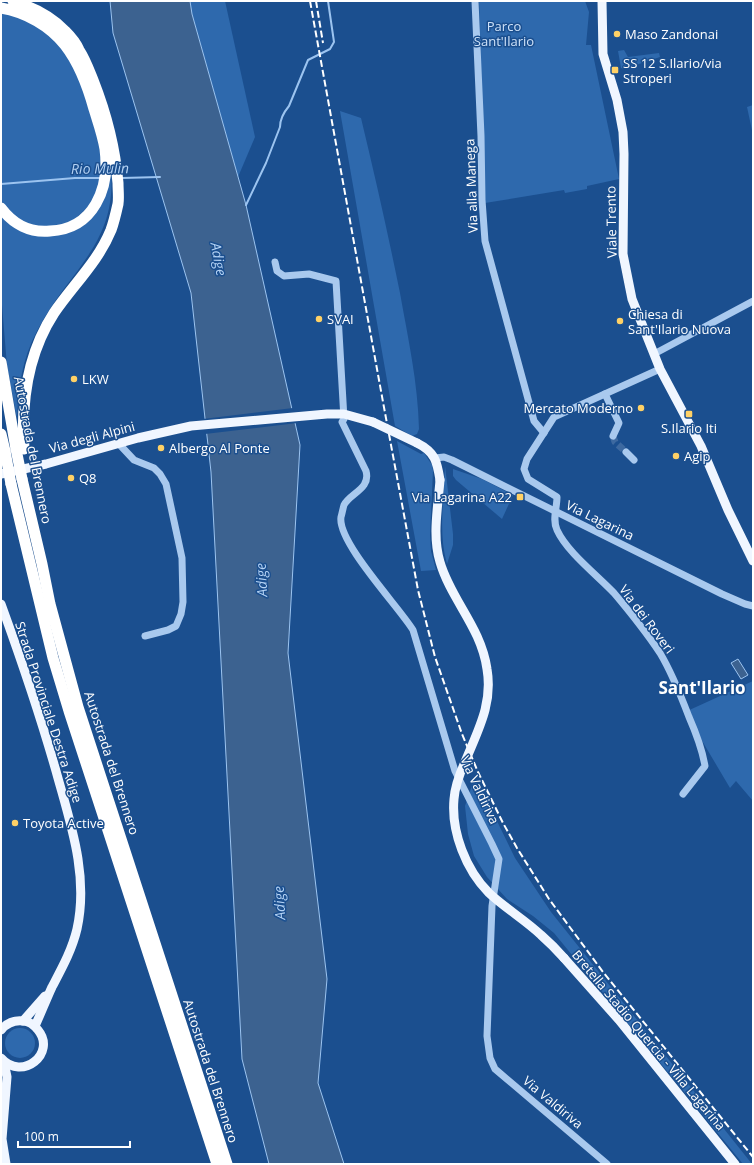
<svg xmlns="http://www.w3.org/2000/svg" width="754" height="1165" font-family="'Open Sans',sans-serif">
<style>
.green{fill:#2e69ad}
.water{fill:#3c6290;stroke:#9cc4f0}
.pier{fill:#1b4f8f}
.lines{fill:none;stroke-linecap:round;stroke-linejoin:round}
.stream{stroke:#9cc4f0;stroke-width:2}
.minor-tunnel{stroke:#3d69a0;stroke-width:7;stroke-dasharray:7 3.5;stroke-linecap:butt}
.minor{stroke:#a9c9ee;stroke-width:7}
.major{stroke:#f0f6ff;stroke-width:9}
.highway{stroke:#fff;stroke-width:11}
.rail{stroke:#fff;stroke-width:2;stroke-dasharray:7 3;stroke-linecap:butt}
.major-bridge{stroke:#f0f6ff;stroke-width:9}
.highway-bridge{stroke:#fff;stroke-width:11}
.poi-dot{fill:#ffd166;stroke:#1b4f8f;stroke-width:1.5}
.labels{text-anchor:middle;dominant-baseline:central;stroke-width:3;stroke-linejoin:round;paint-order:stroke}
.park-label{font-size:13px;fill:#cfe3fa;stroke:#1b4f8f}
.poi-label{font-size:13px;fill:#fff;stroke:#1b4f8f;text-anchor:start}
.street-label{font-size:13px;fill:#fff;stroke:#1b4f8f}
.water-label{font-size:14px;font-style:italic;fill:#b5d3f5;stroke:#1b4f8f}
.district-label{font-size:17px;font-weight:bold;fill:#fff;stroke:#1b4f8f}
</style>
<rect width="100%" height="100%" fill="#1b4f8f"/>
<g class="green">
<polygon points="190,1 225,1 255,137 238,177 192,14"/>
<polygon points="479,1 585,1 589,12 586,45 591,45 619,179 587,186 587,189 565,193 564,190 485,203"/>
<polygon points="1,12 18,16 47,32 61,47 72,64 81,83 102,153 101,180 92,203 73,221 50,227 27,225 7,210 1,200"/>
<polygon points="624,50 628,57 659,53 660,57 624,69 621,68 618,51"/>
<polygon points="753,105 753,135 747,107"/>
<path d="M 340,111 L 361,118 C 375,176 388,234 400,293 C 408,338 418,383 419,429 L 417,434 L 412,436 L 395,426 Z"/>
<path d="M 110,161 C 121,243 70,267 37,331 C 22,359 18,388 17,419 L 7,366 L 1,293 L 1,217 L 21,231 L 89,221 Z"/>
<polygon points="397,441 421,454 424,453 432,465 433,471 430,535 431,551 436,570 421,571"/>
<path d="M 445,466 L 453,534 L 453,545 L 447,564 C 438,533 444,498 445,466 Z"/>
<polygon points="453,469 482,479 513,495 502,519 456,480 453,476"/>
<polygon points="753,681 753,801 736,781 730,788 685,712"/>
<polygon points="476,778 515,858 551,912 752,1164 743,1164 739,1159 554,933 533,916 507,899 487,877 474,856 468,834 465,806 472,785"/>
<circle cx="20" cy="1043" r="15"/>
</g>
<g class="water">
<polygon points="110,1 190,1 192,14 246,205 300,445 288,653 327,979 318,1083 344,1164 269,1164 242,1059 211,472 191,293 113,33"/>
<polygon points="738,659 748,675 741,679 731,663"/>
</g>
<polygon class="pier" points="293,408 297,423 205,434 203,419"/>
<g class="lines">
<g class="stream">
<polyline points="122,178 160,177"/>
<polyline points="1,184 75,178 102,178"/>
<path d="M 246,205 L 266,163 L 280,127 C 280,119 284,112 289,106 L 308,60 L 330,49 L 334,42 L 328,1"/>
</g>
<polyline class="minor-tunnel" points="613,436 615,442 626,452"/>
<g class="minor">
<polyline points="475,1 481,136 482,200 485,241 534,421 544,433"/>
<path d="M 275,262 L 277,271 L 284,276 L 309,274 L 336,281 L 344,419 L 342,422 L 366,471 C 371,489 350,493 344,505 C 343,508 342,514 341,517 C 337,542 399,607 413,630 L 455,771 L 492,844 L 499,859 L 492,906 L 487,1036 L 490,1058 L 495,1069 L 607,1164"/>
<polyline points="654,354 753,301"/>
<path d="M 660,369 L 554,417 L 527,459 L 524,469 L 528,479 L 557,497 C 557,508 552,520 557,530 C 567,552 597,575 614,593 C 630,612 646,632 660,653 C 672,673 681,696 689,717 C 696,733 702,748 705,766 L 683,794"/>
<polyline points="605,394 619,423 613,436"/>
<polyline points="119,444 134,460 154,468 160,474 166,484 182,558 183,602 181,614 176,626 168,630 145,636"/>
<polyline points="626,452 634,460"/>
<polyline points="435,458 444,457 452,460 722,594 745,604 753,606"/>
</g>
<g class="major">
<polyline points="602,1 603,54 617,100 623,132 624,154 623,254 632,299 660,369 701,446 728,510 753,561"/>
<path d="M 417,443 C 435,452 437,461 440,480"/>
<polyline points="1,474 46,464 138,438 191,426 327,414 344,414 373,422"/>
<path d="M 1,604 C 21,659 40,715 56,771 C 70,822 89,875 77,929 C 72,950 62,968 52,987 C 46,1000 41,1013 35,1026"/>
<polyline points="564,958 619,1020 735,1164"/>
<polyline points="23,1021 45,996"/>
<path d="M 1,1030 C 6,1024 14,1020 23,1021 C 29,1021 34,1025 38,1030 C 57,1053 22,1082 1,1058"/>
<polyline points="4,1062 7,1077 2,1139 6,1164"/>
</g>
<g class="highway">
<path d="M 13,1 C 32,7 51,16 65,31 C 70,36 76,43 79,50 C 85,59 89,70 93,80 C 106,113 115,148 118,183 C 118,190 119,198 118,204 C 116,213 114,222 111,230 C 98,262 73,285 54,313 C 28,353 21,402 24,449"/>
<path d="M 1,8 C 26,12 50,26 65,45 C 79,63 88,87 94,109 C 98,122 103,136 105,149 C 110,188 94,229 50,231 C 30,233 13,224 1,208"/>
<polyline points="1,362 16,449"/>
<polyline points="1,434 5,451"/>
<polyline points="22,479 42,564 50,604 78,707 227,1164"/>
<polyline points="11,484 53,658 69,711 217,1164"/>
</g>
<g class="rail">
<polyline points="310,1 383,402 418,590 435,657 462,734 478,772 503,823 517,848 549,899 603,972 753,1157"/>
<polyline points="316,1 323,43"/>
</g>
<g class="major-bridge">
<polyline points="373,422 417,443"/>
<path d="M 440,480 C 438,507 432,536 440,562 C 451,600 481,627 487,669 C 493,704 478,730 465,762 C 460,773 455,786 454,799 C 451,832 466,870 489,893 C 505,908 525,920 541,935 C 549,942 557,950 564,958"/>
</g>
<g class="highway-bridge">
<polyline points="16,449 22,479"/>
<polyline points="5,451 11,484"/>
</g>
</g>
<g class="poi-dot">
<circle cx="617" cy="34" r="4"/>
<rect x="611" y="66" width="8" height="8" rx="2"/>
<circle cx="319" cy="319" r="4"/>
<circle cx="620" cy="321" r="4"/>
<circle cx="74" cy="379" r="4"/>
<circle cx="641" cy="408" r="4"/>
<rect x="685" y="410" width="8" height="8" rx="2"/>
<circle cx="161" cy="448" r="4"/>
<circle cx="676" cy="456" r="4"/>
<circle cx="71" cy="478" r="4"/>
<rect x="516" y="493" width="8" height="8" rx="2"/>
<circle cx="15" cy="823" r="4"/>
</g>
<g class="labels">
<g class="park-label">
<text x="504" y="26">Parco<tspan x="504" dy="15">Sant'Ilario</tspan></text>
</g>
<g class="poi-label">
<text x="625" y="34">Maso Zandonai</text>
<text x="623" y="63">SS 12 S.Ilario/via<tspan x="623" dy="15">Stroperi</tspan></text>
<text x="628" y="314">Chiesa di<tspan x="628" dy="15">Sant'Ilario Nuova</tspan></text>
<text x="327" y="319">SVAI</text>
<text x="82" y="379">LKW</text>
<text x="633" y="408" text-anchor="end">Mercato Moderno</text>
<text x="689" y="428" text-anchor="middle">S.Ilario Iti</text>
<text x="169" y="448">Albergo Al Ponte</text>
<text x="684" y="456">Agip</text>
<text x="79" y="478">Q8</text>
<text x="512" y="497" text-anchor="end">Via Lagarina A22</text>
<text x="23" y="823">Toyota Active</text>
</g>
<g class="street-label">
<text transform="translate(471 186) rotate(-92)">Via alla Manega</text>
<text transform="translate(611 222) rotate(-91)">Viale Trento</text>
<text transform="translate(92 437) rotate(-15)">Via degli Alpini</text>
<text transform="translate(33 450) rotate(79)">Autostrada del Brennero</text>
<text transform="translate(600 520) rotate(26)">Via Lagarina</text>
<text transform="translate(647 619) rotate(53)">Via dei Roveri</text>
<text transform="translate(49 712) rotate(72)">Strada Provinciale Destra Adige</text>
<text transform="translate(112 763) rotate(72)">Autostrada del Brennero</text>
<text transform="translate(480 790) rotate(65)">Via Valdiriva</text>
<text transform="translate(649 1040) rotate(50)">Bretella Stadio Quercia - Villa Lagarina</text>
<text transform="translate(211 1071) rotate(72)">Autostrada del Brennero</text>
<text transform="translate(553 1102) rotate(40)">Via Valdiriva</text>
</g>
<g class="water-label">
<text transform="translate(100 168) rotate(-1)">Rio Mulin</text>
<text transform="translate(219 259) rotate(79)">Adige</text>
<text transform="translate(261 580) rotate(-93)">Adige</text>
<text transform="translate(279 903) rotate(-93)">Adige</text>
</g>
<g class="district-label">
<text x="702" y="687">Sant'Ilario</text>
</g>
</g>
<rect width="754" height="1165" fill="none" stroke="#ffffff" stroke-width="4"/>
<path d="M18 1141v6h112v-6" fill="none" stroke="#ffffff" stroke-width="2"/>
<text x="24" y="1141" font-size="12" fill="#ffffff" stroke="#1b4f8f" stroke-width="3" paint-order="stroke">100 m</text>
</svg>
